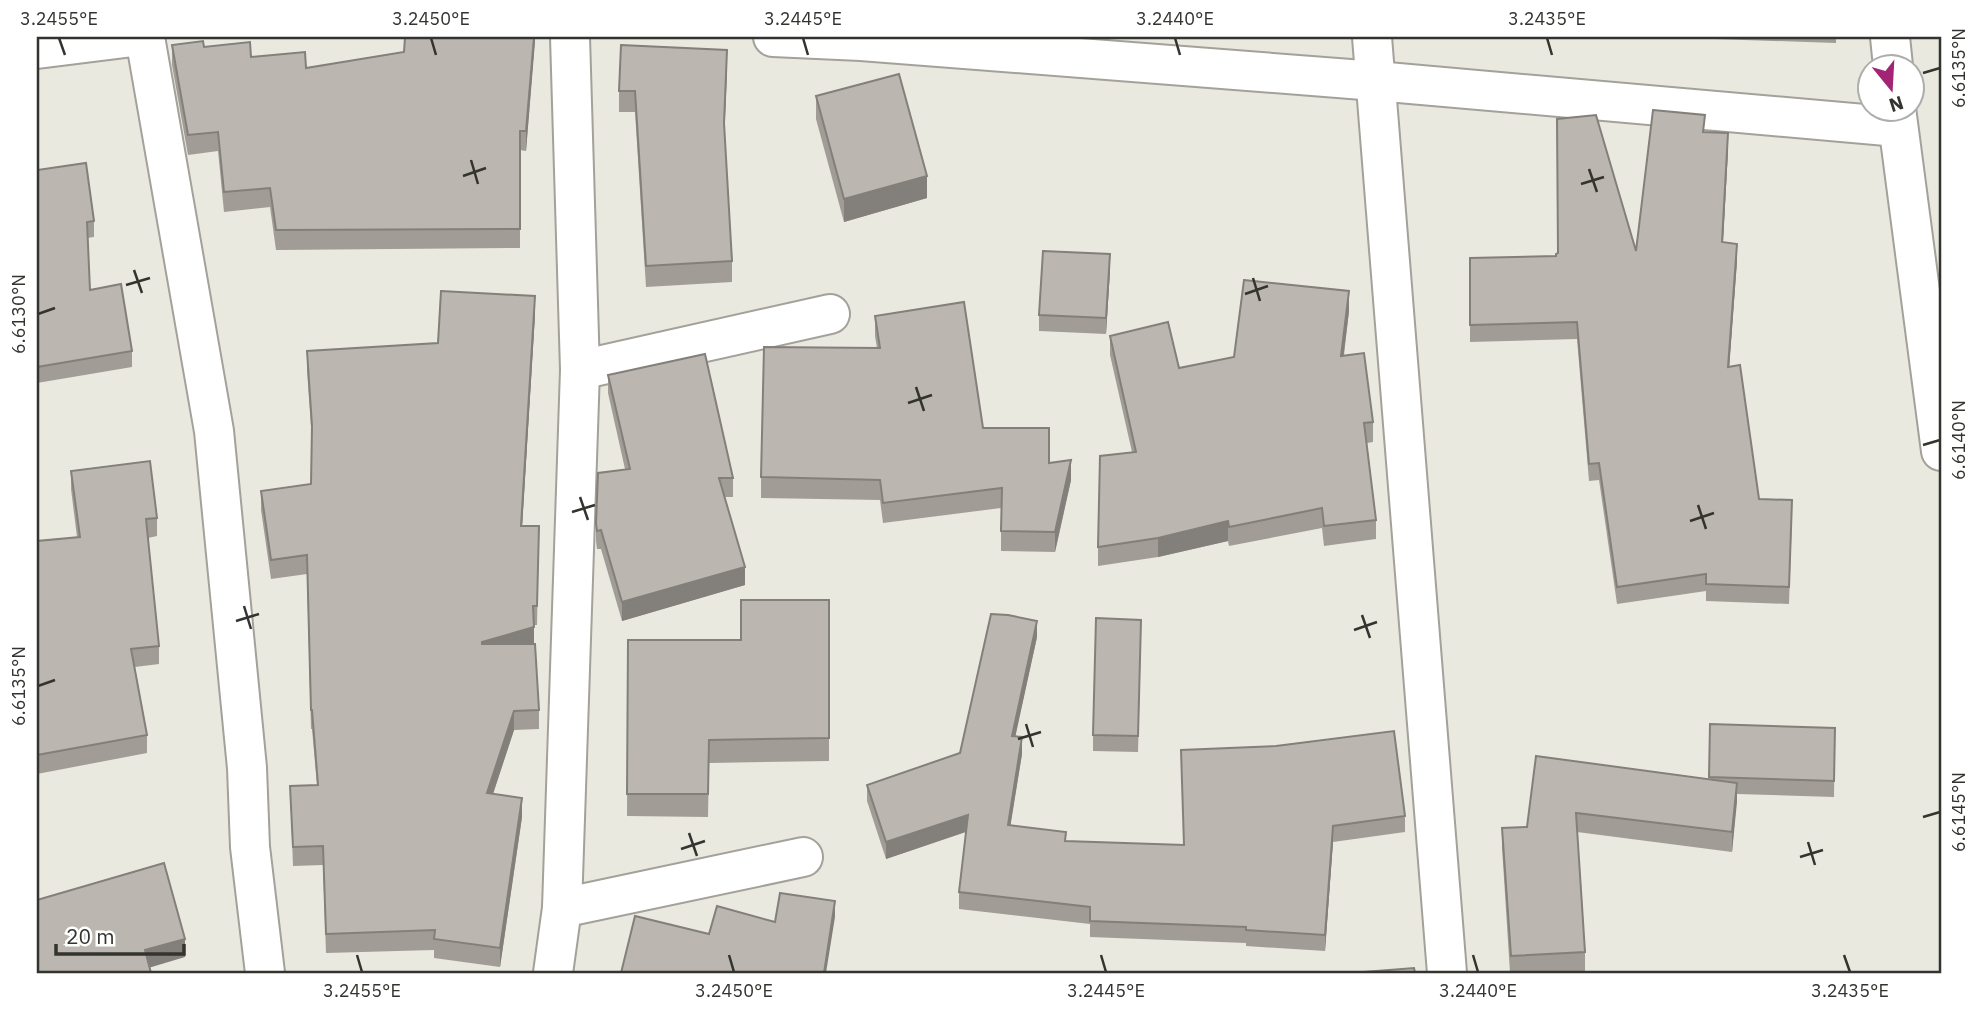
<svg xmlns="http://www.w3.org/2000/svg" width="1978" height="1010" font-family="'IBM Plex Sans',sans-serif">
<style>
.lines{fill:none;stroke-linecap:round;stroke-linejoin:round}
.minor-casing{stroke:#a3a199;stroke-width:42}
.minor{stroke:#fff;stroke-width:38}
.wall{fill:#a19d96}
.shaded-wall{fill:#837f7a}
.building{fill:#bbb6af;stroke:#837f7a;stroke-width:2}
.ticks{fill:none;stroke:#33332f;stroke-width:2.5}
.neatline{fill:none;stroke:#33332f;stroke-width:2.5}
.ticks-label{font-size:18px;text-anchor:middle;fill:#33332f}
</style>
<rect width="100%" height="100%" fill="#eae9e0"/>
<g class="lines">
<g class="minor-casing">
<g id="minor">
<polyline points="145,37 214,431 247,768 250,847 265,973"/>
<polyline points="773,37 861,41 1376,81 1898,127"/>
<polyline points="1372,37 1447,973"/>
<polyline points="1890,37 1893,66"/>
<polyline points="37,49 133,37"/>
<polyline points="1896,108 1941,451"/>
<polyline points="580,370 830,314"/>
<polyline points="562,908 803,857"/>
<polyline points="553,973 562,908 580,370 570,37"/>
</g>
</g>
<use href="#minor" class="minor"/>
</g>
<g class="wall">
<polygon points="535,37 526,151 520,150 520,248 276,250 270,207 224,212 218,151 188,155 172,65 172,45 204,47 306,68"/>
<polygon points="1715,37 1836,37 1836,43 1715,39"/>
<polygon points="727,71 724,132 732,261 732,282 646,287 635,112 619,112 619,91"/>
<polygon points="816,96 927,198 844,222 816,119"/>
<polygon points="1705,132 1728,150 1723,242 1737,261 1729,367 1759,499 1792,517 1789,604 1706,601 1706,591 1617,604 1599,480 1589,481 1577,339 1470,342 1470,258 1556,256 1636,251"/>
<polygon points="37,170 94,221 94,237 87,238 90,290 132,351 132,367 37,383"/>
<polygon points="1110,270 1106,334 1039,331 1039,315"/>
<polygon points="1349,311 1344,355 1373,422 1373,442 1367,443 1376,520 1376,539 1324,546 1322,528 1229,546 1228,541 1158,557 1098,566 1098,547 1132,452 1110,355 1110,336 1179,368 1234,357"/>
<polygon points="535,315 522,526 539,526 537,625 534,625 534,644 539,710 539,729 514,730 493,794 522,817 500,967 434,958 434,950 326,953 323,865 293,866 290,786 317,785 312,729 311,729 307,574 271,579 261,510 261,491 311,484 312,441 307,370 307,351 438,343"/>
<polygon points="875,316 983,428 1049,463 1071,480 1055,552 1001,551 1001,508 883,523 880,500 761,498 761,477 877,348 875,336"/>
<polygon points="608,375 733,478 733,497 725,497 745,585 622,621 601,549 597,549 596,541 596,523 625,469 608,393"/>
<polygon points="71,471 157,518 157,536 148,538 159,646 159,664 135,667 147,735 147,753 37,774 37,541 77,537 71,489"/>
<polygon points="829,600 829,761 709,763 708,817 627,816 628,640 741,640"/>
<polygon points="1141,636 1138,752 1093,751 1093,735"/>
<polygon points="1037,637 1015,736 1022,754 1010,826 1066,841 1183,845 1405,816 1405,832 1333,842 1325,951 1246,946 1246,943 1090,937 1090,924 959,909 959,892 966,832 886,859 867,801 867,785 960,753"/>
<polygon points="1710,724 1835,728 1834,797 1737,794 1732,852 1577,832 1585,952 1585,971 1547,973 1510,973 1502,847 1502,828 1527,827 1536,756 1709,779"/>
</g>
<g class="shaded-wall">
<polygon points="534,37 535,37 535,42 526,151 526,131"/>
<polygon points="727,50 727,71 724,144 724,123"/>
<polygon points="1728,133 1728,150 1722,259 1722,242"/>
<polygon points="927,176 927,198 844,222 844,199"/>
<polygon points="1737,244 1737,261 1728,384 1728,367"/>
<polygon points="1110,254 1110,270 1106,334 1106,318"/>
<polygon points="1349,291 1349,311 1341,375 1341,356"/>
<polygon points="535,296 535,315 521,545 521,526"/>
<polygon points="1071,460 1071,480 1055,552 1055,532"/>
<polygon points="1228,521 1228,541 1158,557 1158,538"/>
<polygon points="745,567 745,585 622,621 622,602"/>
<polygon points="1037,621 1037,637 1012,752 1012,736"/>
<polygon points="534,627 534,646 482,661 482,642"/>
<polygon points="514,711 514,730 487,812 487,793"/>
<polygon points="1022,737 1022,754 1008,841 1008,825"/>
<polygon points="1737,783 1737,802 1732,852 1732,832"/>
<polygon points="522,798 522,817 500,967 500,948"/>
<polygon points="968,815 968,831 886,859 886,842"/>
<polygon points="1333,826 1333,842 1325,951 1325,935"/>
<polygon points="835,901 835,917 826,973 824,973"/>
<polygon points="185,939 185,957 145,969 145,950"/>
</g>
<g class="building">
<polygon points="405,37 534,37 526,131 520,131 520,229 276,230 270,188 224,192 218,132 188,135 172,45 203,41 204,47 250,42 251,57 305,52 306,68 404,52"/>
<polygon points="621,45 727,50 724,123 732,261 646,266 635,91 619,91"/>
<polygon points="899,74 927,176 844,199 816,96"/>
<polygon points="1653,110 1705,115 1703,132 1728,133 1722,242 1737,244 1728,367 1740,365 1759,499 1792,500 1789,587 1706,584 1706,574 1617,587 1599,463 1589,464 1577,322 1470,325 1470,258 1556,256 1556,254 1558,253 1557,119 1596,115 1636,251"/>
<polygon points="86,163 94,221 87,222 90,290 121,284 132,351 37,367 37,170"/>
<polygon points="1043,251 1110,254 1106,318 1039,315"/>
<polygon points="1244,280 1349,291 1341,356 1364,353 1373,422 1364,423 1376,520 1324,526 1322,508 1229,527 1228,521 1158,538 1098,547 1100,456 1136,452 1110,336 1168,322 1179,368 1234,357"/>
<polygon points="441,291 535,296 521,526 539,526 537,606 533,606 534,627 482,642 482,644 535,644 539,710 514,711 487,793 522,798 500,948 434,939 435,930 326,934 323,846 293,847 290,786 318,785 312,710 311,710 307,555 271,560 261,491 311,484 312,426 307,351 438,343"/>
<polygon points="964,302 983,428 1049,428 1049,463 1071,460 1055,532 1001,531 1002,488 883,503 880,480 761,477 764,347 880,348 875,316"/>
<polygon points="705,354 733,478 719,478 745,567 622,602 601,530 597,531 596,523 598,473 630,469 608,375"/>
<polygon points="150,461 157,518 146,519 159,646 131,649 147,735 37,755 37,541 80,537 71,471"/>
<polygon points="741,600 829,600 829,738 709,740 708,794 627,794 628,640 741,640"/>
<polygon points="991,614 1008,615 1037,621 1012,736 1022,737 1008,825 1066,832 1065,841 1184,845 1181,750 1276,746 1394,731 1405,816 1333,826 1325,935 1246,930 1246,927 1090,921 1090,907 959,892 968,815 886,842 867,785 960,753"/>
<polygon points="1096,618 1141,620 1138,736 1093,735"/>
<polygon points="1710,724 1835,728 1834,781 1709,777"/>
<polygon points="1536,756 1737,783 1732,832 1576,813 1585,952 1511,956 1502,828 1527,827"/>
<polygon points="164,863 185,939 145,950 151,973 37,973 37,900"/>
<polygon points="780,893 835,901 824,973 621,973 635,916 709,934 717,906 775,922"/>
<polygon points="1414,968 1415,973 1350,973"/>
</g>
<path class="ticks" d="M 59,38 L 65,55M 431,38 L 436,55M 803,38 L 808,55M 1175,38 L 1180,55M 1547,38 L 1552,55M 1923,73 L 1940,68M 471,160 L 478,184M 1589,169 L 1597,192M 463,176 L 486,168M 1581,184 L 1604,177M 134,270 L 142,293M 1253,278 L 1260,301M 126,285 L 150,278M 1245,294 L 1268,286M 38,314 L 55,308M 916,387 L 924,411M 908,403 L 932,395M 1923,445 L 1940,440M 580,497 L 588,520M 1698,505 L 1706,529M 572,512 L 595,505M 1690,521 L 1714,513M 244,606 L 251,629M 1362,615 L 1370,638M 236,621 L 259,614M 1354,630 L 1377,622M 38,686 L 55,680M 1026,724 L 1033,747M 1018,739 L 1041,732M 1923,817 L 1940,812M 689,833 L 697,856M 1808,842 L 1815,865M 681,849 L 705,841M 1800,857 L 1823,850M 357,955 L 362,972M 729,955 L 734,972M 1101,955 L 1106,972M 1473,955 L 1478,972M 1844,955 L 1850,972"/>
<rect width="1978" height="1010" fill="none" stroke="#ffffff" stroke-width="77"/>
<g transform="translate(1891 88) rotate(162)"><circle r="33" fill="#ffffff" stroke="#adadac" stroke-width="2"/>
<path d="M0-5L12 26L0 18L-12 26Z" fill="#a32474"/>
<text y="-10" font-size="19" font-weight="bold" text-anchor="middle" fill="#33332f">N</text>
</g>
<path d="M56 944v10h128v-10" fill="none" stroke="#33332f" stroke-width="3.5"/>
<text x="66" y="944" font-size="21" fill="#33332f" stroke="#ffffff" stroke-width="5" paint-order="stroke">20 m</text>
<rect x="38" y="38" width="1902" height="934" class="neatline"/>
<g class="ticks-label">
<text x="59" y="25">3.2455°E</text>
<text x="431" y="25">3.2450°E</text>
<text x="803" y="25">3.2445°E</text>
<text x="1175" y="25">3.2440°E</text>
<text x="1547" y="25">3.2435°E</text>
<text transform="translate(1959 68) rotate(-90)" y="6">6.6135°N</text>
<text transform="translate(19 314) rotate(-90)" y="6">6.6130°N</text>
<text transform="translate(1959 440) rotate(-90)" y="6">6.6140°N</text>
<text transform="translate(19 686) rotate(-90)" y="6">6.6135°N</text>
<text transform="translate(1959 812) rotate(-90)" y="6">6.6145°N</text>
<text x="362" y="997">3.2455°E</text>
<text x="734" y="997">3.2450°E</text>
<text x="1106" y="997">3.2445°E</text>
<text x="1478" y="997">3.2440°E</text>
<text x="1850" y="997">3.2435°E</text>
</g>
</svg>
